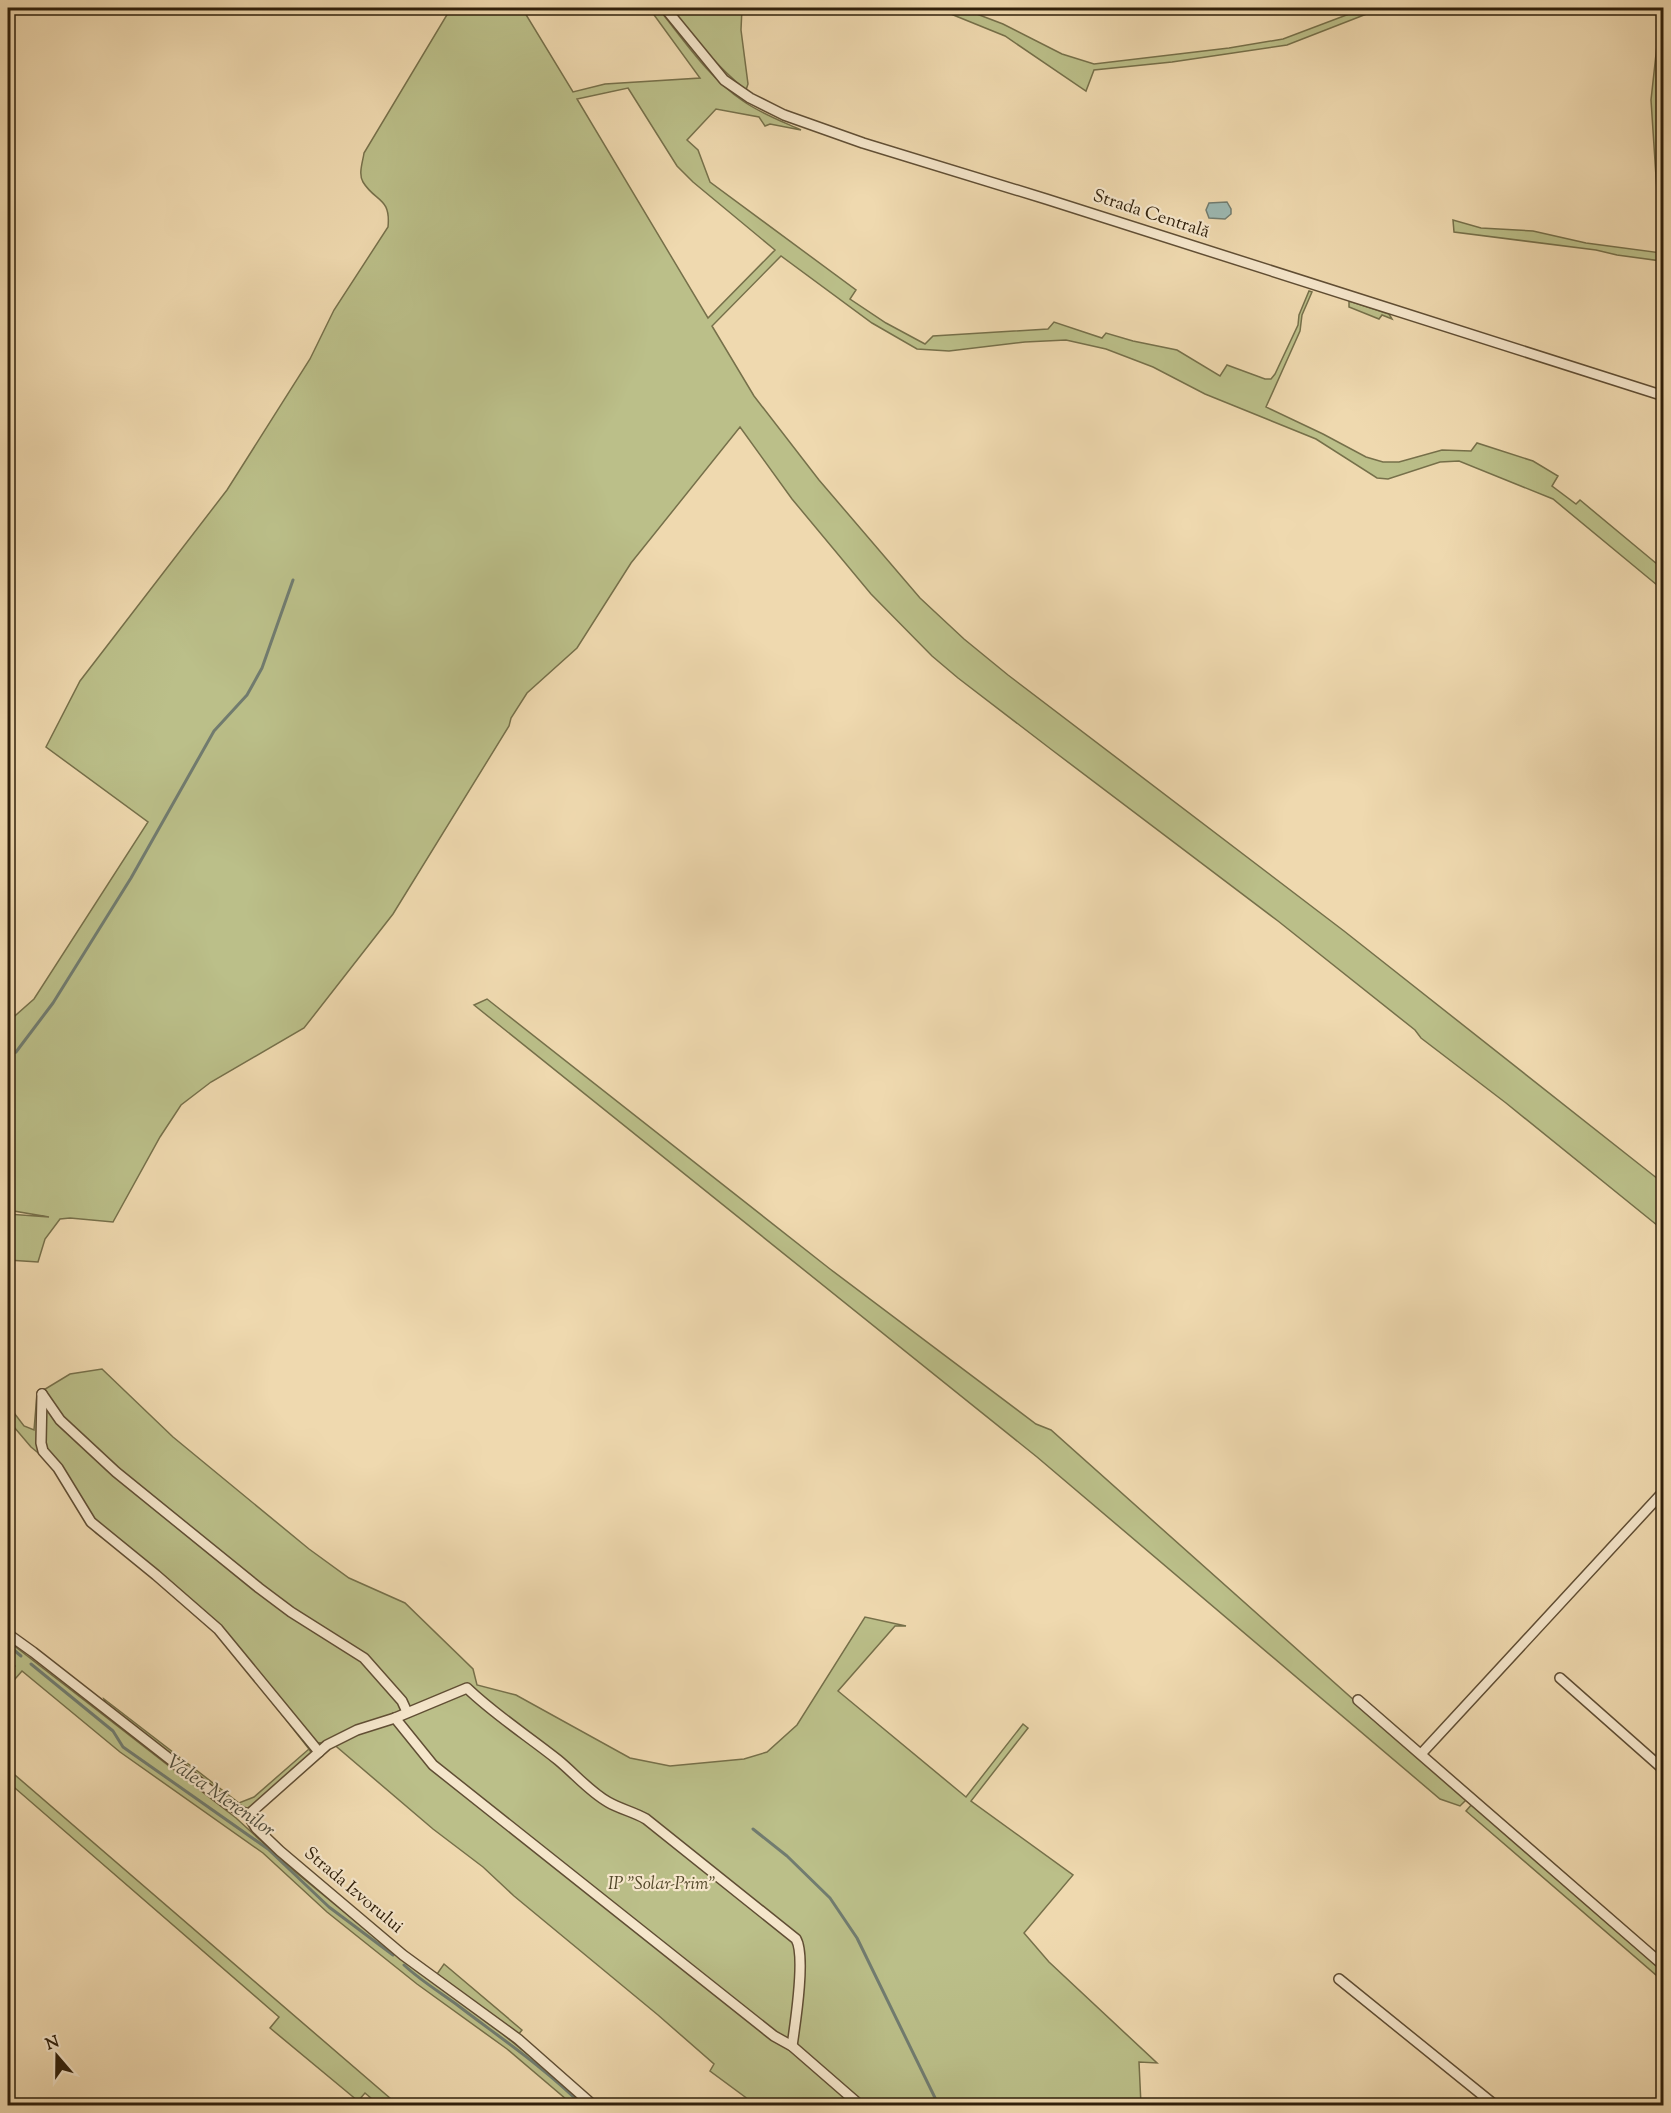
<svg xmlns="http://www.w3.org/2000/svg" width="1671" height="2113" font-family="'Sorts Mill Goudy',serif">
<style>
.green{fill:#bbbf89;stroke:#76704a;stroke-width:1.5;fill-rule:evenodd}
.water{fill:#9cb9b3;stroke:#717c70;stroke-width:1.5}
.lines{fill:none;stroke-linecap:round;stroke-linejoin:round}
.stream{stroke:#717c70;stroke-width:3}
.minor-casing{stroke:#604e34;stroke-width:12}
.minor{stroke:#f5e6cb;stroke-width:9}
.labels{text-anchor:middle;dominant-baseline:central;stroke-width:4.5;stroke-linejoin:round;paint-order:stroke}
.street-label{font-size:18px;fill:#30200b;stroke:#f5e6cb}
.park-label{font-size:18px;font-style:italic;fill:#53482a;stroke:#f5e6cb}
.water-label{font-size:20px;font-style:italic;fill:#504e3d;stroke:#f5e6cb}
</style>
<rect width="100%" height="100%" fill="#efd9af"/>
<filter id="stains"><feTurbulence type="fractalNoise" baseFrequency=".00333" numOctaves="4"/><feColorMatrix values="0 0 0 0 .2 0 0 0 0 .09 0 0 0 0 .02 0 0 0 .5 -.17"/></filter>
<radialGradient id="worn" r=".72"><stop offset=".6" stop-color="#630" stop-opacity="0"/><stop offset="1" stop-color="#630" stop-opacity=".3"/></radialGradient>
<g class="green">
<path d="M 451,8 L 522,8 L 573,92 L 605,84 L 700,78 L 649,8 L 658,8 C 684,40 708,77 743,101 C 760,113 781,121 801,130 L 770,124 L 765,126 L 759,117 L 716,109 L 687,140 L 698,150 L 710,182 L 856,290 L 850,299 L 886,323 L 925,344 L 933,336 L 1048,329 L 1054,322 L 1102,338 L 1106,333 L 1133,341 L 1177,350 L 1220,376 L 1227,365 L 1265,379 L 1271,379 L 1275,374 L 1298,325 L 1299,315 L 1309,291 L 1312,292 L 1302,315 L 1300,331 L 1266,407 L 1323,434 L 1366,457 L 1383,462 L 1399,462 L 1442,450 L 1471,451 L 1477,443 L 1533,461 L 1558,476 L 1552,486 L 1576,504 L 1580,500 L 1663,569 L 1663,590 L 1553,499 L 1459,461 L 1440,462 L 1388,479 L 1377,478 L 1316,439 L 1205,394 L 1153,367 L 1106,349 L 1066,340 L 1025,342 L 949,351 L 917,349 L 872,323 L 781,256 L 712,326 L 754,396 L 819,480 L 920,598 L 964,639 L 1008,675 L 1344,931 L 1663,1183 L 1663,1230 L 1506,1103 L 1421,1038 L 1415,1030 L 1278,921 L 1052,750 L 958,678 L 932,656 L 871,594 L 792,499 L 740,427 L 631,563 L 577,648 L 527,693 L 511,718 L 509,726 L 393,914 L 304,1028 L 211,1082 L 181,1105 L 160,1137 L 113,1222 L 70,1218 L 60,1219 L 45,1239 L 38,1262 L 8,1260 L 8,1214 L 49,1217 L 8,1210 L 8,1022 L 34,999 L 148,822 L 46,747 L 80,681 L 227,490 L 310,359 L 334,310 L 388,227 C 391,197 375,202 363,182 C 358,174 363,161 364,153 ZM 628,88 L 677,166 L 693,182 L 775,250 L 708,318 L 577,99 Z"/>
<path d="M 671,8 L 742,8 L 741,30 L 748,84 L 746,90 C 716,66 694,38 671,8 Z"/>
<polygon points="936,8 961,8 1003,24 1062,54 1094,64 1229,48 1283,39 1365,8 1382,8 1287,45 1172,62 1094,70 1086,91 1005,36"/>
<polygon points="1663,16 1664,16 1663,327 1661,261 1617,255 1596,250 1454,232 1453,220 1481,228 1533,231 1586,243 1661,253 1651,100 1657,45"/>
<polygon points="1349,301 1389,314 1392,319 1382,315 1379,319 1349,307"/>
<polygon points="487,999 830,1269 1036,1424 1051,1430 1466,1800 1460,1806 1440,1799 1037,1457 474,1005"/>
<polygon points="102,1369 173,1437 309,1549 349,1578 405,1603 473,1669 477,1685 516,1695 630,1758 670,1766 744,1759 767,1752 797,1725 865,1617 906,1626 895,1626 838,1691 966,1797 1023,1724 1028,1728 971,1801 1073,1875 1024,1933 1049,1962 1157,2063 1139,2062 1141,2105 756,2105 710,2071 714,2064 658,2015 514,1896 483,1867 433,1829 331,1742 317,1743 309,1749 312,1754 254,1806 247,1808 238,1806 106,1705 104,1699 239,1803 254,1797 309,1749 218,1633 140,1566 96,1533 48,1461 31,1447 8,1420 8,1405 24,1426 34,1430 37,1394 70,1374"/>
<polygon points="8,1641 236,1818 294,1871 409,1965 493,2026 589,2105 573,2105 507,2049 417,1984 327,1912 263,1853 120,1752 22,1671 8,1687 8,1674 15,1666 8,1659"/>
<polygon points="8,1769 398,2105 379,2105 365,2093 358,2101 270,2028 279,2017 8,1782"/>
<polygon points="1472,1804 1663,1969 1663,1981 1466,1811"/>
<polygon points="444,1964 522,2030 518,2035 437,1974"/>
</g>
<polygon class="water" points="1227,202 1231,209 1231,214 1225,219 1209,218 1206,210 1209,203"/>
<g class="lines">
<g class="stream">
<polyline points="8,1055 16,1052 53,1003 131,878 214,731 247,695 262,668 293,580"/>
<polyline points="8,1645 21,1656"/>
<polyline points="31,1664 113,1731 123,1747 268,1849 329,1907 393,1955"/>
<polyline points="753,1829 787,1856 830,1898 857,1938 939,2106"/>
<path d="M 404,1965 C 420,1980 438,1991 456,2004 C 499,2037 544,2067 583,2106"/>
</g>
<g class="minor-casing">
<g id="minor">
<polyline points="665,8 724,80 750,98 784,115 863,143 1046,199 1664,396"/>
<polyline points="42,1394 60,1420 116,1472 259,1588 291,1612 364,1658 402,1701 407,1712"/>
<polyline points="42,1394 41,1443 43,1451 58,1468 91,1522 156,1575 218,1629 319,1752"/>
<polyline points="8,1634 33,1652 226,1803 248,1815 256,1828 280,1851 403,1955 518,2039 594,2106"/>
<polyline points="1560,1678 1664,1770"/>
<polyline points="1358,1700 1664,1966"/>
<polyline points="395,1718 433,1765 774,2036 792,2046 861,2106"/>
<polyline points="1421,1754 1664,1491"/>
<path d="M 248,1815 L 327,1745 L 357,1730 L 395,1718 L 467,1688 C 495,1715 528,1736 558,1760 C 575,1774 590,1792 608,1802 C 620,1809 634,1812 646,1819 L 796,1939 C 806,1956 795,2025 792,2046"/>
<polyline points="1339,1979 1496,2106"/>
</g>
</g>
<use href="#minor" class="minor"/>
</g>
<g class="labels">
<g class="street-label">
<text transform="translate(1151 215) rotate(18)">Strada Centrală</text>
<text transform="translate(353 1891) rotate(40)">Strada Izvorului</text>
</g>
<g class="park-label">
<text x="662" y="1885">IP "Solar-Prim"</text>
</g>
<g class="water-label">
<text transform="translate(220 1797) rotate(35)">Valea Merenilor</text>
</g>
</g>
<rect width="1671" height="2113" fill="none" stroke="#efd9af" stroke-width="30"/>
<rect x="9" y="9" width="1653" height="2095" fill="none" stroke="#30200b" stroke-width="3"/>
<rect x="15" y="15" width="1641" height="2083" fill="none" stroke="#30200b" stroke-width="1.5"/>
<g transform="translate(57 2056) rotate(340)" stroke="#f5e6cb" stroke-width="4.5" paint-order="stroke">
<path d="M0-4.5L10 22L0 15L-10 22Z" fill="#30200b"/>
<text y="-9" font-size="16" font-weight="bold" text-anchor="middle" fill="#30200b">N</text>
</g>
<rect width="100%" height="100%" filter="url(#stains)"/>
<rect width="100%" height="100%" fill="url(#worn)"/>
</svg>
